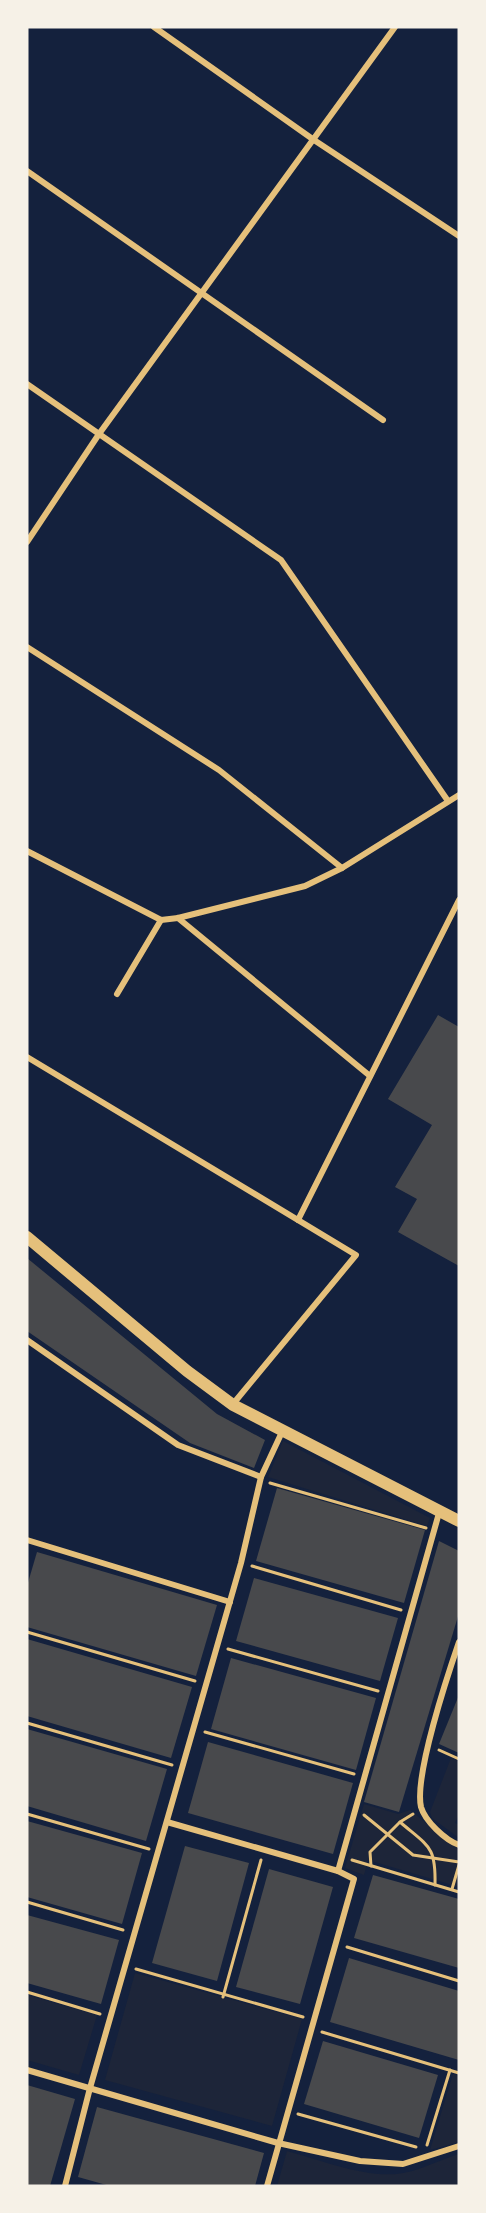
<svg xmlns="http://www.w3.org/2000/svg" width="486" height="2213" font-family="'DM Sans',sans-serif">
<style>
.green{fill:#1d2539}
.building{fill:#48494c}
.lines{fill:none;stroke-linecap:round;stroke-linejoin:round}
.path{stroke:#e5c07b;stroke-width:3}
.minor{stroke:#e5c07b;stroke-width:6}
.secondary{stroke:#e5c07b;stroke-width:12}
</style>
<rect width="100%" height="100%" fill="#14213d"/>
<g class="green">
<polygon points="283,1441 430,1518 427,1526 268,1477"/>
<polygon points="451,1758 459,1761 459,1814 455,1823 459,1825 459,1838 432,1818 430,1812"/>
<polygon points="364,1804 398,1814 410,1810 459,1850 459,1887 368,1860 364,1875 345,1868"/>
<polygon points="135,1973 302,2019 272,2126 105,2080"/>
<polygon points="27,1995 97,2015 79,2075 27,2060"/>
<polygon points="453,2074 459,2076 459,2142 430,2150"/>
<path d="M 287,2151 C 321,2160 361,2177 397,2174 C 417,2172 439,2160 459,2154 L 459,2186 L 277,2186 Z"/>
</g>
<g class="building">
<polygon points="438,1015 459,1027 459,1266 398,1232 417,1199 395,1187 432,1125 388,1099"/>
<polygon points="27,1258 217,1414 265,1440 254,1468 190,1443 27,1331"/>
<polygon points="277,1488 425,1530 404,1603 256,1561"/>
<polygon points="439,1541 459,1551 459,1613 399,1812 364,1802"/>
<polygon points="37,1552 217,1605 196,1676 27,1627 27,1586"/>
<polygon points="254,1578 398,1618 380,1681 236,1641"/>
<polygon points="27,1639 192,1687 171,1758 27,1716"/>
<polygon points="231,1658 376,1698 356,1770 211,1729"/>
<polygon points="459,1695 459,1753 439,1744"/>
<polygon points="27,1729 167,1769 146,1841 27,1806"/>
<polygon points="208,1742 353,1783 333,1854 188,1813"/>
<polygon points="27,1821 142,1853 122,1924 27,1897"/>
<polygon points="185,1846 249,1863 217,1981 152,1963"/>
<polygon points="269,1869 333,1887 300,2004 236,1987"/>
<polygon points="373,1875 459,1899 459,1968 354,1938"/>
<polygon points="27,1915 119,1940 101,2004 27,1983"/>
<polygon points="349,1958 459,1991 459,2060 330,2022"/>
<polygon points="323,2041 438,2075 419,2138 304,2104"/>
<polygon points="27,2085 75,2099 50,2186 27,2186"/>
<polygon points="97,2107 264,2153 255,2186 110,2186 78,2177"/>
</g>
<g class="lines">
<g class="path">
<polyline points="270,1483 426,1528"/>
<polyline points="252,1566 401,1610"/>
<polyline points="27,1632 195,1681"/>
<polyline points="228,1649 378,1691"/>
<polyline points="27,1723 172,1765"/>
<polyline points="205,1732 354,1774"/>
<polyline points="439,1750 459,1759"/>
<polyline points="27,1814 149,1849"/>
<path d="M 413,1814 L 400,1822 C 429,1847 436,1846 435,1885"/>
<polyline points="364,1815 413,1855 459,1862"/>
<polyline points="352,1860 459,1892"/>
<polyline points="371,1866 370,1852 400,1822"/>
<polyline points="452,1889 459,1865"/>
<polyline points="27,1902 123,1930"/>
<polyline points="347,1947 459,1981"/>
<polyline points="136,1969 303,2017"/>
<polyline points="27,1992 100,2014"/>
<polyline points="223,1997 261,1860"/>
<polyline points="322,2032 459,2073"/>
<polyline points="298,2114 416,2147"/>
<polyline points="427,2145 450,2070"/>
</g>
<g class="minor">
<polyline points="154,27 314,140 459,236"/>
<polyline points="27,171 383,420"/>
<polyline points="27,384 281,560 448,801"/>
<polyline points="27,542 99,434 395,27"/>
<polyline points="27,647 219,770 342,868"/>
<polyline points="27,851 161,920 178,918 305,886 342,868 459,795"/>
<polyline points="178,918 370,1076"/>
<polyline points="117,994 161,920"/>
<polyline points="27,1057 356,1255 233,1404"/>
<polyline points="298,1220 459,900"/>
<polyline points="27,1340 178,1445 261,1477"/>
<polyline points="27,1540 230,1602"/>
<path d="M 459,1642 C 448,1674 414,1776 421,1807 C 425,1821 445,1840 459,1845"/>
<polyline points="167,1822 338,1871 354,1879 267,2186"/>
<polyline points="338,1871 439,1513"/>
<polyline points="27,2070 278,2143 360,2161 403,2164 459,2146"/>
<polyline points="65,2186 90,2088 241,1563 261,1477 282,1432"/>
</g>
<polyline class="secondary" points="27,1237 187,1371 233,1405 459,1521"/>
</g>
<rect width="486" height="2213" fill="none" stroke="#f6f1e7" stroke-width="57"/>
</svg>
